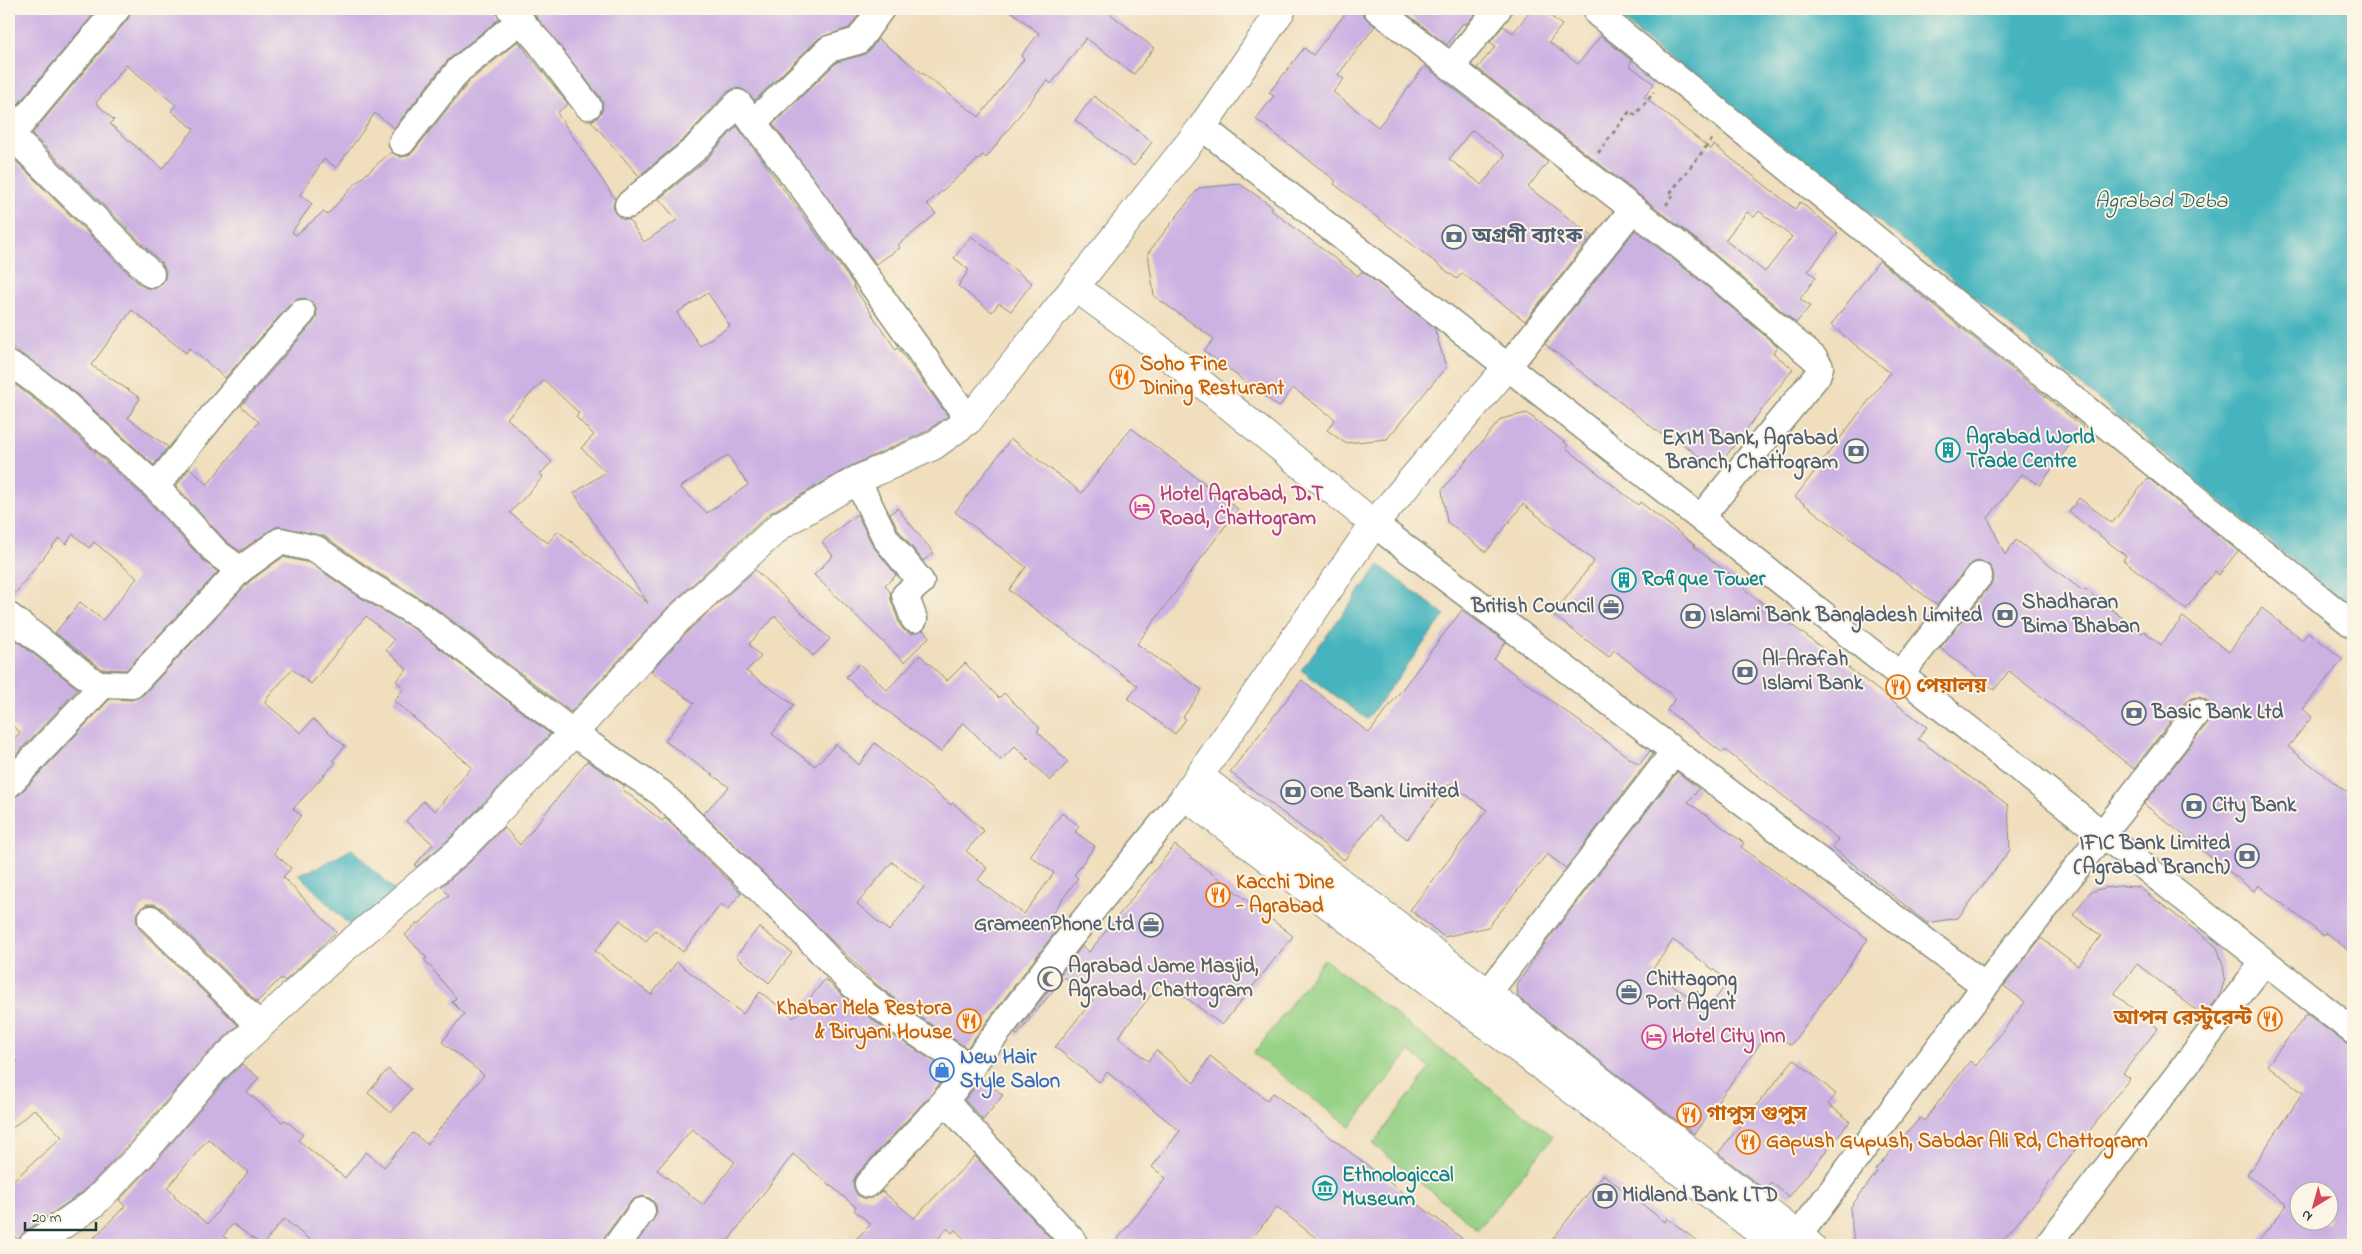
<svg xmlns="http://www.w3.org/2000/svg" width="2362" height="1254" font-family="'Indie Flower','Noto Sans Bengali',sans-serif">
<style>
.green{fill:#96d185;stroke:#5a875c}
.water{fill:#45b4be;stroke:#327879}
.building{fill:#ccb2e3;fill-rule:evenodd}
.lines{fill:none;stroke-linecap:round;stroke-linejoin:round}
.minor-casing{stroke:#888e78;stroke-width:29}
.tertiary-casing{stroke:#888e78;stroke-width:30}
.path{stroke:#888e78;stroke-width:3;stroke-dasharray:4 4;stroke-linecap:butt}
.minor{stroke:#fff;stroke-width:26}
.tertiary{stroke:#fff;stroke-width:28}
.labels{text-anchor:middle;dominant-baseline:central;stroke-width:4;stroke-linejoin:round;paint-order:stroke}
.service-label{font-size:21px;font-weight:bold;fill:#4e5e75;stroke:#fcf5e5;text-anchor:start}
.food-label{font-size:21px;font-weight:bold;fill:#c56008;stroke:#fcf5e5;text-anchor:start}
.culture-label{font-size:21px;font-weight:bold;fill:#0d838f;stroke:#fcf5e5;text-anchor:start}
.hotel-label{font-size:21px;font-weight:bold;fill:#b23c85;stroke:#fcf5e5;text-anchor:start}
.worship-label{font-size:21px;font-weight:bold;fill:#5b616d;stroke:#fcf5e5;text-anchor:start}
.shop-label{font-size:21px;font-weight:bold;fill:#366cbe;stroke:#fcf5e5;text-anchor:start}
.water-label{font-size:22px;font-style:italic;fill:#2a615d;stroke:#fcf5e5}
</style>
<rect width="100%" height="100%" fill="#fcf5e5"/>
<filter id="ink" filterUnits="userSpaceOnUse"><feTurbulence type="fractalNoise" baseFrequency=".02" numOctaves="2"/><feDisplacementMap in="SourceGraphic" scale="10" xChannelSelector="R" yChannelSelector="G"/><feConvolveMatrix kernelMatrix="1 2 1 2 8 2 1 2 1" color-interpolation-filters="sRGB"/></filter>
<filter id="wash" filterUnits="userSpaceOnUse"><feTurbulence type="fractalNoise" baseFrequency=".0096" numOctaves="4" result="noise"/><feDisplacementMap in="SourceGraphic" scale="20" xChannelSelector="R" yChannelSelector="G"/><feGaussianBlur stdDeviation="1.12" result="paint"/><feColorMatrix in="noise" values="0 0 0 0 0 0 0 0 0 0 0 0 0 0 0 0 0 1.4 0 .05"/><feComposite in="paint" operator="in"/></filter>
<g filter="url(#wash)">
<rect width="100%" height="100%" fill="#f0debd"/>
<polygon class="green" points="1324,959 1553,1137 1478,1229 1373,1144 1430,1068 1409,1052 1350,1127 1254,1054"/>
<g class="water">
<polygon points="1613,9 2353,9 2353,611 1954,280 1650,43 1620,18"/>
<polygon points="1379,565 1445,615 1367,719 1301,670"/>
<polygon points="352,849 405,901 357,933 298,874 317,868"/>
</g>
<g id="blocks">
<g class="building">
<polygon points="9,9 98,9 9,115"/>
<path d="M 132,9 L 495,9 L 499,19 L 447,61 L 394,128 L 375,113 L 337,168 L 324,159 L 300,195 L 312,204 L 292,232 L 296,235 L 323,212 L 327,215 L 355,184 L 391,152 L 400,157 L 407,156 L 413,152 L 470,81 L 518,41 L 568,104 L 557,113 L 615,199 L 613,207 L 616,214 L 622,219 L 629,220 L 644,242 L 677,220 L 659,199 L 705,161 L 737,126 L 854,285 L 853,286 L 896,350 L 898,348 L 948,416 L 925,432 L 849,467 L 770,513 L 668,607 L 571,712 L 433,606 L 373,570 L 324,536 L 277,526 L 240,551 L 227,542 L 176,486 L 190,468 L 207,485 L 259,422 L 241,406 L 313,323 L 317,317 L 316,309 L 312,302 L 305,298 L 298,299 L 291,303 L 225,378 L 190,348 L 186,353 L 132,310 L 91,365 L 140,398 L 128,418 L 168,447 L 154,465 L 71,389 L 9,345 L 9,154 L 140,285 L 147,288 L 154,289 L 161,285 L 165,278 L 166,271 L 162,263 L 32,134 L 128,19 ZM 126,65 L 176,105 L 171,111 L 194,129 L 162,169 L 110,124 L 114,120 L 96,103 ZM 708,293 L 730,326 L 700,346 L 677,313 ZM 544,380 L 579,413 L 576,417 L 594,435 L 581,448 L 606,472 L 574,493 L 648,603 L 558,531 L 548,543 L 510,513 L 543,477 L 540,474 L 552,462 L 507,418 ZM 728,455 L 748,485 L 707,513 L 680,487 Z"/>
<polygon points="530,9 863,9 849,28 819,38 755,100 742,89 735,88 727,92 685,138 639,176 591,121 597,118 602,111 603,104 600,97"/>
<polygon points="1008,9 1104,9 1154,48 1134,74 1086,38 1051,84 1047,80 986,158 983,155 927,204 936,214 898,245 900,248 876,264 773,124 837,62 863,55 870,50 878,39 979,117 1024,59 1021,56 1039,33"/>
<path d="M 1349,9 L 1362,9 L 1363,15 L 1375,26 L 1338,75 L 1344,79 L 1333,92 L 1378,127 L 1425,66 L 1548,162 L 1528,187 L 1592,236 L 1525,321 L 1462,273 L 1457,279 L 1334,184 L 1336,181 L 1256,119 L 1274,96 L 1269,93 L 1304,48 L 1313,55 ZM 1472,130 L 1505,155 L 1482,185 L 1449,159 Z"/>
<polygon points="1401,9 1479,9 1466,25 1463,23 1447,45"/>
<path d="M 1532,9 L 1541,9 L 1562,25 L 1549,42 L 1578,64 L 1601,36 L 1632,61 L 1629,65 L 1654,84 L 1644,97 L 1711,149 L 1714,145 L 1795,209 L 1800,202 L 1838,233 L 1808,271 L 1816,277 L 1800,299 L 1810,306 L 1796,323 L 1711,251 L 1477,68 L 1496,46 L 1490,42 L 1503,26 L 1513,33 ZM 1759,211 L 1792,237 L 1765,272 L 1725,240 L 1747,212 L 1754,217 Z"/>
<polygon points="1094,96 1152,142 1134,166 1075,120"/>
<polygon points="1240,184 1273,207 1271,210 1358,276 1362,271 1434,327 1446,367 1387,439 1345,443 1327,430 1335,419 1293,388 1279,407 1204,351 1214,339 1154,296 1148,253 1199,188"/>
<polygon points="1635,230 1693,275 1778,347 1773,353 1793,369 1716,469 1668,433 1665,437 1545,344"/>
<polygon points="971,236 1032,283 1011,311 999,303 992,312 958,286 969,270 954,258"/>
<polygon points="1879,261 2083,427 2040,485 2022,474 1988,518 2005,555 2016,540 2083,591 2085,589 2142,633 2144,631 2161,645 2183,617 2229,652 2262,608 2302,640 2308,632 2343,659 2303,709 2312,717 2288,747 2353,797 2353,954 2327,933 2324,936 2258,885 2254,891 2144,804 2209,721 2212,714 2211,706 2207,700 2199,697 2191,698 2185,702 2134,769 2009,671 1994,690 1940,648 1991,585 1994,579 1993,571 1989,565 1981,561 1974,562 1968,566 1937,605 1795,497 1890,373 1831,325"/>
<polygon points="14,384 51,412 145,498 206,563 218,572 126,670 102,669 55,633 80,602 103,620 137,578 94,542 89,548 73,534 66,544 59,538 9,601 9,390"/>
<polygon points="1527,413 1568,445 1566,448 1638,505 1640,502 1695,545 1694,547 1746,587 1744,589 1927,727 1918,739 2008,805 2010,850 1958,918 1927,923 1832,847 1838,839 1725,750 1723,753 1667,710 1676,698 1614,650 1609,657 1553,615 1594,561 1523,504 1486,552 1447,522 1442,490 1501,419"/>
<polygon points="1131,428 1238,509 1137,644 1202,690 1183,717 1186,719 1175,734 1128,699 1138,686 1009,590 1026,567 955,512 1011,439 1082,493"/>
<polygon points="2148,478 2238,551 2219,575 2215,571 2186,609 2123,560 2126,556 2069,512 2079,498 2112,523"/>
<polygon points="897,508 934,553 923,561 899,531 890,514"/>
<polygon points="857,514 873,546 896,575 885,585 890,592 891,600 900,625 904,630 911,634 923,630 929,637 904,662 814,575 833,556 822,542"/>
<polygon points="283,557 310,563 356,595 416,630 550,734 448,840 416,867 415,865 433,844 406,821 423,801 435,811 472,767 394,701 404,688 396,681 407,669 386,650 394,640 366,616 311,684 292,669 264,702 301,733 313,719 345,746 333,760 336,762 293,809 301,815 274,853 291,868 283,877 336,932 285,981 281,978 257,1002 162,908 154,904 147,904 141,908 136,916 137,923 140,930 238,1025 203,1058 129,1144 83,1192 24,1232 18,1240 9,1229 9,1184 62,1137 34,1109 9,1131 9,1070 18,1061 9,1052 9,799 20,794 110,699 132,700 143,695 250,581"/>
<path d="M 755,570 L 830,639 L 813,656 L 775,616 L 749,644 L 761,657 L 746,671 L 794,705 L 772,734 L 815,766 L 836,744 L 859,765 L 875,743 L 951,805 L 953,803 L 984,831 L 966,851 L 987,868 L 978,880 L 1024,914 L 1054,873 L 1030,856 L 1062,813 L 1079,826 L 1075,832 L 1095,846 L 1074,875 L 1078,878 L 1048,919 L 1059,927 L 967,1048 L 909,1010 L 876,984 L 703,814 L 729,787 L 665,741 L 694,703 L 651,671 L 690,629 ZM 892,862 L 924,887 L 889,931 L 857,904 Z"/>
<polygon points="1462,610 1506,642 1494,659 1639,765 1650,751 1653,754 1566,868 1547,854 1488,927 1444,937 1410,910 1487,810 1450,783 1407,839 1378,816 1344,860 1230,772 1302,680 1369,733"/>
<polygon points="9,635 78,689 9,762 9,746 20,732 9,723"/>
<polygon points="920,655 947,681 965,663 999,698 1004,693 1040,728 1037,731 1068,762 1050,781 1015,746 1001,760 963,722 941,752 860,690 846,677 859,664 887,690"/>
<path d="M 587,761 L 625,786 L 622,789 L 662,821 L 665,818 L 741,893 L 728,909 L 721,904 L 683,952 L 655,930 L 646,941 L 620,920 L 595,951 L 651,995 L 677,962 L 743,1014 L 760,992 L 794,1018 L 825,979 L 844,997 L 891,1034 L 949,1071 L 934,1091 L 857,1174 L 853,1181 L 854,1188 L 857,1195 L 864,1198 L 872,1198 L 882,1191 L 914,1218 L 975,1156 L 1057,1245 L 971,1245 L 955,1230 L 952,1233 L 947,1228 L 933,1245 L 850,1245 L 871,1224 L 854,1210 L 856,1207 L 793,1154 L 725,1245 L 635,1245 L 657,1213 L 656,1205 L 651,1199 L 643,1196 L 636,1198 L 630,1202 L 605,1236 L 602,1245 L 316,1245 L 284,1219 L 262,1245 L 233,1224 L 223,1236 L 234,1245 L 87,1245 L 125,1206 L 119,1200 L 153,1165 L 226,1079 L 242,1064 L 259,1078 L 247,1092 L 282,1122 L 285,1120 L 303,1135 L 298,1140 L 345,1178 L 366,1152 L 384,1167 L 413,1133 L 427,1144 L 484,1075 L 442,1042 L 464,1014 L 452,1002 L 456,998 L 424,959 L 427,958 L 405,935 L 417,923 L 419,924 L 449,895 L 441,887 L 470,862 L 504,827 L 520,845 ZM 692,1129 L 735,1162 L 703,1205 L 657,1170 ZM 208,1139 L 248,1172 L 208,1224 L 174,1197 L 175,1195 L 167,1188 Z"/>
<path d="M 1677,772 L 1699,789 L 1688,802 L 1744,843 L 1741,847 L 1868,939 L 1791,1045 L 1770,1030 L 1694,1134 L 1518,997 L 1517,984 L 1544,945 ZM 1673,940 L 1729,981 L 1707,1010 L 1652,970 Z"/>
<polygon points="1175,845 1293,936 1222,1025 1163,980 1118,1037 1148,1061 1156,1050 1194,1083 1210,1056 1267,1100 1273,1093 1471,1245 1325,1245 1277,1207 1247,1245 1113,1245 1166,1178 1152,1167 1180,1131 1107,1072 1099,1082 1055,1047 1093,1000 1064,977 1017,1035 1015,1034 1082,946 1089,952"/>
<polygon points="2121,886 2139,887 2217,947 2223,965 2225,979 2220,994 2204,1016 2137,964 2114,994 2158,1028 2123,1073 2130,1078 2032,1206 1998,1245 1854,1245 1850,1208 1877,1172 1875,1170 1920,1118 1924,1121 1970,1061 1976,1066 2025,1002 2004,986 2041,938 2078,966 2101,936 2073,915 2090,892 2105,888"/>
<polygon points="759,927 792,953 769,983 736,956"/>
<path d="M 2307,1014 L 2353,1049 L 2353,1245 L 2256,1245 L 2287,1205 L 2247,1175 L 2303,1093 L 2267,1065 ZM 2300,1192 L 2330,1192 L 2330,1222 L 2300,1222 Z"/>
<polygon points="1794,1059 1836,1094 1828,1104 1850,1121 1789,1197 1771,1182 1765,1190 1718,1153"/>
<polygon points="388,1069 411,1089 391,1113 368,1093"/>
<polygon points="982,1078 1003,1095 983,1120 965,1100"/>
<polygon points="1603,1174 1665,1222 1667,1218 1702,1245 1548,1245"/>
</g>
</g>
</g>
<g filter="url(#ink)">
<use href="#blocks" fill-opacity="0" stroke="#888e78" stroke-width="1"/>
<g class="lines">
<g class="minor-casing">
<g id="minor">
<polyline points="510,9 540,43 588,106"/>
<polyline points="1377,9 1702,263 1814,358 1820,367 1817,376 1701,517"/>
<polyline points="1598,9 1598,14 2353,625"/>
<polyline points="1451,67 1498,9"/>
<polyline points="753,123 829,49 858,41 881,9"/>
<path d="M 1202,127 C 1588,426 1968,731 2353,1031"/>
<polyline points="11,135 151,274"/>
<polyline points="9,138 117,9"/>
<polyline points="402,142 459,70 521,20"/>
<polyline points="628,205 695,149 738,103 804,189 969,420"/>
<polyline points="9,365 22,371 61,400 156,487 217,553 240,570 280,541 316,549 365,583 424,618 573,733 661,793 796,925 853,985 900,1022 971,1068"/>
<polyline points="1509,365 1633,209"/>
<polyline points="857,480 886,539 921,582 905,595 914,619"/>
<path d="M 156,487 C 202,426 251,370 302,313"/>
<polyline points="1374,524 1985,986"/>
<polyline points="9,616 100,687"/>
<polyline points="1900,675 1979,576"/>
<polyline points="9,784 104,684 132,685 240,570"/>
<polyline points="151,919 259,1025"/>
<polyline points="1488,993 1674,752"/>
<polyline points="945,1101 1073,1241"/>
<polyline points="868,1184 945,1101 1064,945 1185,796"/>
<polyline points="1798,1236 1985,986 2197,712"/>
<polyline points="617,1245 642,1211"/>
<polyline points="2048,1245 2264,962"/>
</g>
</g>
<g class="tertiary-casing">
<g id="tertiary">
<polyline points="1075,287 1157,347 1374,524"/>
<polyline points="1509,365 1374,524 1185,796 1777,1245"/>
<polyline points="1199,776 1488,993 1810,1245"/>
<polyline points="33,1245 93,1204 141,1155 215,1068 328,962 459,851 573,733 679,618 781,525 857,480 933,446 969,420 1202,127 1282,9"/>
</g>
</g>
<g class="path">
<polyline points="1598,153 1630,111 1635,115 1654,92"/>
<polyline points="1666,205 1674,194 1671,192 1713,138"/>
</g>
<use href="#minor" class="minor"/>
<use href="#tertiary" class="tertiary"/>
</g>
</g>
<defs>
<g id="bank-ring" transform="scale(1.25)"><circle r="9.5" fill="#fcf5e5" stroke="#5c6f8a" stroke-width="1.5"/><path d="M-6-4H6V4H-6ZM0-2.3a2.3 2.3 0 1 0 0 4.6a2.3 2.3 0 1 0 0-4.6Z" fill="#5c6f8a"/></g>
<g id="restaurant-ring" transform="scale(1.25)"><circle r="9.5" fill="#fcf5e5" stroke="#e8710a" stroke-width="1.5"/><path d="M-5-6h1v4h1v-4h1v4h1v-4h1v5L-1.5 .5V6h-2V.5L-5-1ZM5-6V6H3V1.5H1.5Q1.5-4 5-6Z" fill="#e8710a"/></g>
<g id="building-ring" transform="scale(1.25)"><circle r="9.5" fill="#fcf5e5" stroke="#0f9aa8" stroke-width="1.5"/><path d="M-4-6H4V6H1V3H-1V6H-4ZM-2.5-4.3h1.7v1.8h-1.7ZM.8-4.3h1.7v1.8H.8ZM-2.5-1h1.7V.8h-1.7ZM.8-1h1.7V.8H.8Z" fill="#0f9aa8"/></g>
<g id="hotel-ring" transform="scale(1.25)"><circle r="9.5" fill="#fcf5e5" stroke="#d1479c" stroke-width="1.5"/><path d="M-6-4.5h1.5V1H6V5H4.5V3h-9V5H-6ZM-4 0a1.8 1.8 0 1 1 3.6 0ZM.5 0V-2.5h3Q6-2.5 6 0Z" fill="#d1479c"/></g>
<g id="office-ring" transform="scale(1.25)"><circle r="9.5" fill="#fcf5e5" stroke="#5c6f8a" stroke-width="1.5"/><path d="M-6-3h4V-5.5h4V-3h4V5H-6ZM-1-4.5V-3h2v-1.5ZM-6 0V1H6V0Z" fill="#5c6f8a"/></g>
<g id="mosque-ring" transform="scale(1.25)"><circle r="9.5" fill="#fcf5e5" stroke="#6b7280" stroke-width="1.5"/><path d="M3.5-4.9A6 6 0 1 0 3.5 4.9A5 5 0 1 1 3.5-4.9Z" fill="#6b7280"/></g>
<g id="shop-ring" transform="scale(1.25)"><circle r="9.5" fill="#fcf5e5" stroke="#3f7fe0" stroke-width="1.5"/><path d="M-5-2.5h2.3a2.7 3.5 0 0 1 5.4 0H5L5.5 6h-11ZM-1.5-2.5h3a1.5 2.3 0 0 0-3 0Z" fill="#3f7fe0"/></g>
<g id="museum-ring" transform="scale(1.25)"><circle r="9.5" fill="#fcf5e5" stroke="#0f9aa8" stroke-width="1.5"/><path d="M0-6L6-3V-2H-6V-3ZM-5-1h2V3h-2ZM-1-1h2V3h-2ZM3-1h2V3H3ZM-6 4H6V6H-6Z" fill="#0f9aa8"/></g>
</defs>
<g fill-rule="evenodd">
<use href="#bank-ring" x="1454" y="237"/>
<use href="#restaurant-ring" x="1122" y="377"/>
<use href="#building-ring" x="1948" y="450"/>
<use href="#bank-ring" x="1856" y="451"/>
<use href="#hotel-ring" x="1142" y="507"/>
<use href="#building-ring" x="1624" y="580"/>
<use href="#office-ring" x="1611" y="607"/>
<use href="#bank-ring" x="2005" y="615"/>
<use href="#bank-ring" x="1693" y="616"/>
<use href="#bank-ring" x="1745" y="672"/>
<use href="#restaurant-ring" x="1898" y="687"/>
<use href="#bank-ring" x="2134" y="713"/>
<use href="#bank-ring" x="1293" y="792"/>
<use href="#bank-ring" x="2194" y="806"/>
<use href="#bank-ring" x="2247" y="856"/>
<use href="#restaurant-ring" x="1218" y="895"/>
<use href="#office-ring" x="1151" y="925"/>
<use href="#mosque-ring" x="1050" y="979"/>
<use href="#office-ring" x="1629" y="992"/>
<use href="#restaurant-ring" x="2270" y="1019"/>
<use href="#restaurant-ring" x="969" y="1021"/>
<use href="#hotel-ring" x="1654" y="1037"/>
<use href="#shop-ring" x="942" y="1070"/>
<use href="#restaurant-ring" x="1689" y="1115"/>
<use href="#restaurant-ring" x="1748" y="1142"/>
<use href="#museum-ring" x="1325" y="1188"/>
<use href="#bank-ring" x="1605" y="1196"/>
</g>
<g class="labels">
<g class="service-label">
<text x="1472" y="237">অগ্রণী ব্যাংক</text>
<text x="1838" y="439" text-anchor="end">EXIM Bank, Agrabad<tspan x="1838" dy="24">Branch, Chattogram</tspan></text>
<text x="2022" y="603">Shadharan<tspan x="2022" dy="24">Bima Bhaban</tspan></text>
<text x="1594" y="607" text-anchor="end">British Council</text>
<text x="1710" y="616">Islami Bank Bangladesh Limited</text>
<text x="1762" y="660">Al-Arafah<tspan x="1762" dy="24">Islami Bank</tspan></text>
<text x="2152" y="713">Basic Bank Ltd</text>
<text x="1310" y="792">One Bank Limited</text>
<text x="2212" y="806">City Bank</text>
<text x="2230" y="844" text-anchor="end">IFIC Bank Limited<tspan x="2230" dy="24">(Agrabad Branch)</tspan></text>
<text x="1134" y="925" text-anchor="end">GrameenPhone Ltd</text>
<text x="1646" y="980">Chittagong<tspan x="1646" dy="24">Port Agent</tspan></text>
<text x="1622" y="1196">Midland Bank LTD</text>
</g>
<g class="food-label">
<text x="1140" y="365">Soho Fine<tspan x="1140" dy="24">Dining Resturant</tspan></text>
<text x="1916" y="687">পেয়ালয়</text>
<text x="1236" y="883">Kacchi Dine<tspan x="1236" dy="24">- Agrabad</tspan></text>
<text x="952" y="1009" text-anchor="end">Khabar Mela Restora<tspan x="952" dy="24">&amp; Biryani House</tspan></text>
<text x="2252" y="1019" text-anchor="end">আপন রেস্টুরেন্ট</text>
<text x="1706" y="1115">গাপুস গুপুস</text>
<text x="1766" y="1142">Gapush Gupush, Sabdar Ali Rd, Chattogram</text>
</g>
<g class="culture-label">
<text x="1966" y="438">Agrabad World<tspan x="1966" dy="24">Trade Centre</tspan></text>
<text x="1642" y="580">Rofique Tower</text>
<text x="1342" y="1176">Ethnologiccal<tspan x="1342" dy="24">Museum</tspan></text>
</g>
<g class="hotel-label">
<text x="1160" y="495">Hotel Agrabad, D.T<tspan x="1160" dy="24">Road, Chattogram</tspan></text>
<text x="1672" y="1037">Hotel City Inn</text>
</g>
<g class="worship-label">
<text x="1068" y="967">Agrabad Jame Masjid,<tspan x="1068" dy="24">Agrabad, Chattogram</tspan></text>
</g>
<g class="shop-label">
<text x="960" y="1058">New Hair<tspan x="960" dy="24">Style Salon</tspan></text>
</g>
<g class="water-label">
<text x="2161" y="202">Agrabad Deba</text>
</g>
</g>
<rect width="2362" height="1254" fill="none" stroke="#fcf5e5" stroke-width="30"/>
<g transform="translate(2314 1206) rotate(217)"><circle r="24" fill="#fcf5e5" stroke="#a4ab9e"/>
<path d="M0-4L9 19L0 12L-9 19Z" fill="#d1495b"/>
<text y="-8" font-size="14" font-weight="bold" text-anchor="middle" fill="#1f3d34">N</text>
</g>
<path d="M25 1222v8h71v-8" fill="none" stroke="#1f3d34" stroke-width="2.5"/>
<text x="32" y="1222" font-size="15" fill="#1f3d34" stroke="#fcf5e5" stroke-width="4" paint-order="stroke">20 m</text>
</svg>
